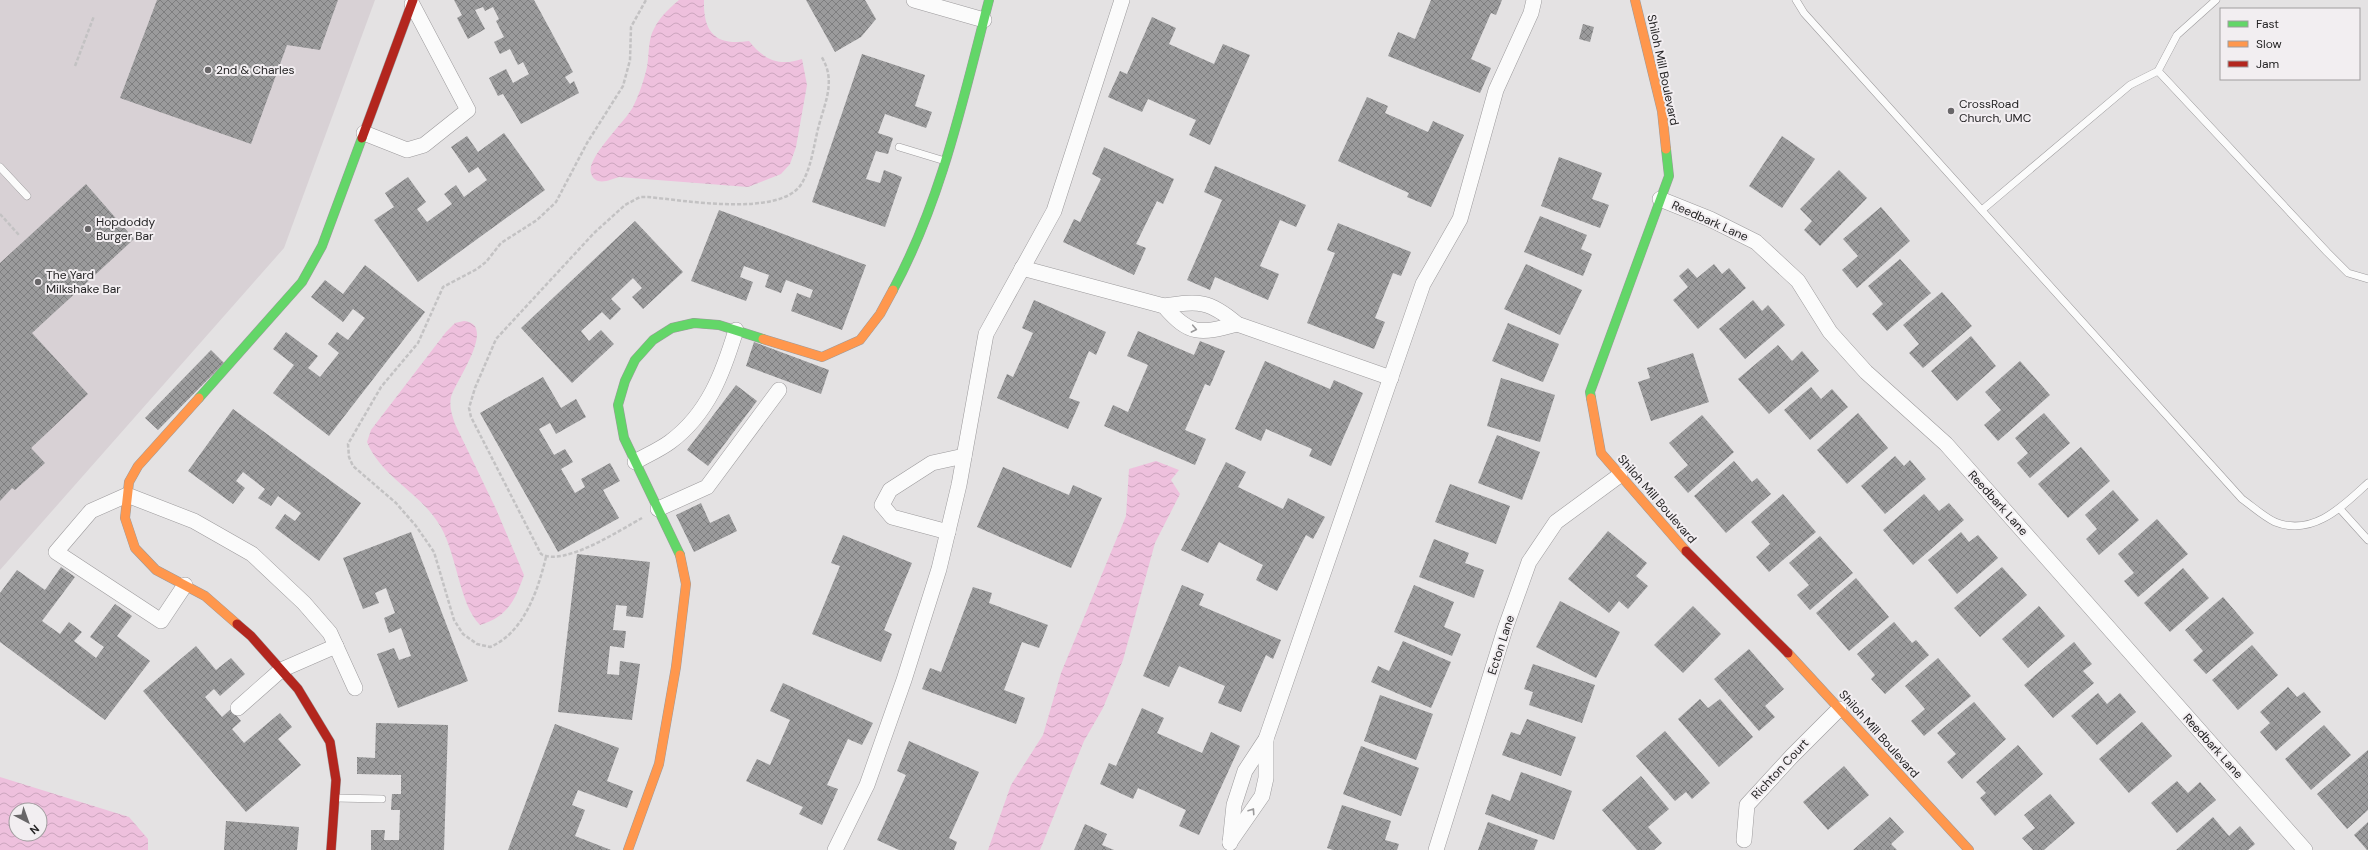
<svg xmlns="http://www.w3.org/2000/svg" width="2368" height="850" font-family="'DM Sans',sans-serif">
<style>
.built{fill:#d8d1d5}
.water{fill:url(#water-waves);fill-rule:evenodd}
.building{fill:url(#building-cross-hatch)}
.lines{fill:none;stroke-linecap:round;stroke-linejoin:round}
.lane-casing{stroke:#9c9a9c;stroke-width:8}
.street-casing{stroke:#9c9a9c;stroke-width:16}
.fast-casing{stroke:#9c9a9c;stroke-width:10}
.slow-casing{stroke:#9c9a9c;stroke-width:10}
.jam-casing{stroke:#9c9a9c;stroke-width:10}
.path{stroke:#c3c2c3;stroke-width:2.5;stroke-dasharray:4 2;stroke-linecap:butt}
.lane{stroke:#fbfbfb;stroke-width:7}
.street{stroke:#fbfbfb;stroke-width:15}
.fast{stroke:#63d668;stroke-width:9}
.slow{stroke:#ff974d;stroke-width:9}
.jam{stroke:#b3261e;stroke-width:9}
.oneway{stroke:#9b9a9b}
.poi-dot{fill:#686668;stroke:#f2eef1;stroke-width:1.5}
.labels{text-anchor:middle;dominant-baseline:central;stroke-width:4;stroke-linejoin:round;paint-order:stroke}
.poi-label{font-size:12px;fill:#252425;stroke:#f2eef1;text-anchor:start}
.street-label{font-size:12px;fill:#252425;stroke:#f2eef1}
</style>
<defs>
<pattern id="water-waves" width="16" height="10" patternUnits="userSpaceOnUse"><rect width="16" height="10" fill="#eec0dd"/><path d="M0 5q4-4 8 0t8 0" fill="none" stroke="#cca5be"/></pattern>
<pattern id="building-cross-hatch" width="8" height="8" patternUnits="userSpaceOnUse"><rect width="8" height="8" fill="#9b9b9c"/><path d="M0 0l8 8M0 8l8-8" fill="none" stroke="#7e7e7f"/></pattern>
</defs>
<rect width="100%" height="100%" fill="#e4e2e3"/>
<polygon class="built" points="0,0 375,0 284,248 0,570"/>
<g class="water">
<path d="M 679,0 L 704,0 C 703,33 716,46 749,41 C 763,59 779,67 802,59 L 807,85 L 796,147 L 790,164 L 781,174 L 748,187 L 619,177 C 610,180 595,187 591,173 C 586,158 625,122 633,107 C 639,95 644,80 647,67 C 649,56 648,44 652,33 C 658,19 667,10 679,0 Z"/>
<path d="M 464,321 C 498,324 455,382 451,397 C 449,407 452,415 455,424 L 496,509 L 524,575 C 515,601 507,617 480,625 C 458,603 457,549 437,521 C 417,491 381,476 367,442 L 371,430 L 446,332 L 455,323 Z"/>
<polygon points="1156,461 1179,470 1171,480 1180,494 1155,543 1123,660 1103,708 1084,741 1040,850 988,850 1011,785 1043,735 1061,673 1126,516 1129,469"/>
<path d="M 0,777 L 129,817 L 148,839 L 148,850 L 0,850 ZM 16,810 L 40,810 L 40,834 L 16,834 Z"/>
</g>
<g class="building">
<polygon points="157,0 338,0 320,50 287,45 251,144 120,98"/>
<polygon points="454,0 534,0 573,72 565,77 570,84 574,81 579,93 521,124 503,94 498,96 489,78 506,69 513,83 529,74 523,62 518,65 510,49 500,54 494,42 504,37 496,21 499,19 493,7 485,11 483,7 475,10 485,29 468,39 457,18 462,15"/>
<polygon points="806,0 865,0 876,19 861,37 835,52"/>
<polygon points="1431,0 1502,0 1496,15 1491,13 1471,59 1491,68 1480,93 1388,56 1398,32 1415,39"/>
<polygon points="1152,17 1176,28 1169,44 1214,64 1223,44 1250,55 1210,145 1189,135 1196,120 1148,99 1142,112 1108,97 1120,71 1127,74"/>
<polygon points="1583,24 1594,27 1590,42 1579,39"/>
<polygon points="862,54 925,75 915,106 932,112 926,128 885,114 878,133 893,138 888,154 876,151 866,179 880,183 884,170 902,177 885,227 812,202"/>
<polygon points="1367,97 1388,106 1385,113 1428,132 1433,121 1464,135 1431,207 1407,197 1409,193 1338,161"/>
<polygon points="504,133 545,190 418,282 374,220 394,207 385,193 408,177 426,202 417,209 427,222 452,204 444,194 456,185 464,197 487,180 478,167 469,173 451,147 467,136 478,152"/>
<polygon points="1782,136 1815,159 1782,208 1749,186"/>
<polygon points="1104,147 1174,179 1163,204 1157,201 1136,244 1146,248 1134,275 1063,242 1074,219 1080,222 1101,179 1092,174"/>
<polygon points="1559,157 1602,173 1592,199 1609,205 1600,228 1541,206"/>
<polygon points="1215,166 1306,205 1296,227 1280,220 1260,266 1279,274 1268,300 1215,277 1210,290 1187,280 1222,200 1204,192"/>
<polygon points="1839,170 1867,198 1820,246 1804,230 1812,221 1800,209"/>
<polygon points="86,184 134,239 32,333 88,394 31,448 45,463 15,490 12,488 0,501 0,263"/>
<polygon points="1881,207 1910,241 1857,288 1842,270 1858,256 1843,239"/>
<polygon points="719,210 866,265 842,330 791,311 797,293 810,298 813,290 786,280 781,293 765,287 769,275 744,266 740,277 753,282 746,301 691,281"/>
<polygon points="1540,216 1587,235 1581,249 1592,254 1583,276 1524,252"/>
<polygon points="635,221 683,272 643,309 632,297 642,288 633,278 611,299 621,309 610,320 602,312 581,331 589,341 601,330 614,344 572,383 521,328"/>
<polygon points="1338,223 1411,252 1401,276 1393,273 1375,318 1385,322 1374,349 1307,323 1335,253 1327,250"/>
<polygon points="1900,259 1931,293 1887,331 1872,314 1883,304 1868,286"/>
<polygon points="1526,264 1582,290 1560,335 1504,309"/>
<polygon points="1714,264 1722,274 1729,268 1746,288 1698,329 1673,300 1688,287 1679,276 1688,268 1697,278"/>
<polygon points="365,265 425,312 329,436 273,393 294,365 273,349 286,332 318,356 308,368 320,377 339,353 328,344 337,332 348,340 365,318 353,309 343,322 311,297 325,280 343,294"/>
<polygon points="1942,292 1972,326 1923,368 1909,353 1919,344 1903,325"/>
<polygon points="1034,300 1106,332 1096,355 1089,351 1069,398 1080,402 1068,429 997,398 1007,374 1013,377 1033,333 1022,328"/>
<polygon points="1753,300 1762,311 1768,305 1785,325 1745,359 1719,329"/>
<polygon points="1508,323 1559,344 1543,382 1492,361"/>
<polygon points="1138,331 1194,355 1200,341 1225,351 1210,386 1205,384 1185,430 1206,439 1195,465 1104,426 1113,405 1128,412 1148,365 1127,356"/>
<polygon points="1971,336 1996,366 1957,401 1931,371"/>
<polygon points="754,342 829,370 821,394 746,366"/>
<polygon points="1778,345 1792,361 1802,351 1819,371 1769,414 1738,379"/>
<polygon points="211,350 224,363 158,430 145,418"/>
<polygon points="1693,353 1709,402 1651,421 1638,382 1650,378 1647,368"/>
<polygon points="1265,361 1330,389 1334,380 1363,393 1331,466 1309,456 1312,449 1266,429 1261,441 1235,429"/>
<polygon points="2020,361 2050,395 1998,441 1984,425 2001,410 1985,392"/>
<polygon points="543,377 561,408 576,399 586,417 556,434 550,423 539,429 554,455 565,449 573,462 561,469 575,493 585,487 581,479 610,463 620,481 603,490 619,518 558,552 480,413"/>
<polygon points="1501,378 1555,395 1540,442 1487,426"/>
<polygon points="736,385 757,401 708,466 687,450"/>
<polygon points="1811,387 1821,399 1832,389 1848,407 1810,440 1784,410"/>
<polygon points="233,409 361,503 319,561 275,528 285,514 295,521 301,513 278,496 271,506 258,498 265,489 243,472 236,481 245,488 233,504 188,471"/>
<polygon points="1858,413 1888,448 1847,484 1817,450"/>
<polygon points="2044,413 2070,443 2030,478 2017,463 2028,453 2015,438"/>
<polygon points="1702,415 1734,452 1688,493 1674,477 1688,465 1669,443"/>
<polygon points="1497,435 1540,452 1522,500 1478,483"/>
<polygon points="2081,447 2110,481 2068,518 2038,484"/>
<polygon points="1895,456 1904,466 1910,460 1926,479 1885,514 1861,486"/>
<polygon points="1734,461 1752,482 1757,478 1771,494 1726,533 1694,496"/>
<polygon points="1226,462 1246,472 1238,487 1283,509 1288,498 1325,517 1313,539 1306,535 1277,591 1256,580 1263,565 1219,542 1208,563 1181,550"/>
<polygon points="1003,467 1069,495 1073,485 1102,498 1071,568 977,527"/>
<polygon points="1450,484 1510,506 1496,544 1435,522"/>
<polygon points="2113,490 2139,520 2099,555 2086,539 2097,529 2085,515"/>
<polygon points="1783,494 1816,532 1769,572 1756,557 1770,544 1751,522"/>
<polygon points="1924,494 1939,511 1949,503 1964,520 1913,565 1883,530"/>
<polygon points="701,503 710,523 729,514 737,531 694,552 676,515"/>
<polygon points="2157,519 2188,554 2138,597 2124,581 2134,573 2118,554"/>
<polygon points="1608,531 1647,563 1636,576 1648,586 1628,609 1619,601 1609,613 1568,579"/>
<polygon points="411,532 468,681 398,708 377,654 394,648 399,660 411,656 401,628 389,633 384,618 395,613 386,588 375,593 379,603 363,609 343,558"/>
<polygon points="1961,532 1969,542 1978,535 1998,558 1957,594 1928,560"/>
<polygon points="843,535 912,563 884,630 892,634 881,662 812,634 840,566 831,563"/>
<polygon points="1820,536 1853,573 1810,610 1797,595 1809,585 1789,563"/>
<polygon points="1434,539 1469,553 1465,563 1484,570 1474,598 1419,577"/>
<polygon points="577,554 650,562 643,618 626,616 627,606 616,605 613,630 626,631 624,648 610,646 607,674 619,675 620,661 640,664 632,720 558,712"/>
<polygon points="61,567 75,577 42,621 60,634 69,622 82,632 74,641 96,658 104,647 90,637 115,604 132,616 117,636 150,661 105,720 0,642 0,593 17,570 45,590"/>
<polygon points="2002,567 2027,595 1980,637 1954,608"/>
<polygon points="2183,568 2209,598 2170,632 2144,603"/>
<polygon points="1856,578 1889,617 1849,651 1816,613"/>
<polygon points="1182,585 1204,594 1199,605 1281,640 1273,659 1266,655 1241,712 1218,703 1225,686 1179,666 1169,687 1143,676"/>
<polygon points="1414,585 1454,602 1444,627 1461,634 1452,656 1394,632"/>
<polygon points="973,587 992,593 989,603 1048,625 1039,648 1022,642 1004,690 1025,698 1016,724 922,689 930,668 941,672"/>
<polygon points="2223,597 2254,633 2206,674 2193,660 2203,651 2185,630"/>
<polygon points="1560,601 1620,632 1596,678 1536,647"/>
<polygon points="1693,606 1721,634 1683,673 1654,645"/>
<polygon points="2039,606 2065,636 2028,668 2002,639"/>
<polygon points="1894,622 1912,643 1916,640 1929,655 1885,694 1871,679 1875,675 1857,654"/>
<polygon points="1403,641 1451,662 1431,708 1371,682 1378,666 1389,671"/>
<polygon points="2074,642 2092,664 2083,671 2094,683 2053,718 2024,685"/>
<polygon points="2252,645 2278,675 2238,710 2212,680"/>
<polygon points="196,646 216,670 231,658 245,674 220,696 214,689 205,697 222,717 231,709 241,721 232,729 244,743 280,713 292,727 278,739 301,765 246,812 143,691"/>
<polygon points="1749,649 1784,689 1765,706 1775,717 1759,731 1714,679"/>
<polygon points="1938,658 1971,696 1924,736 1911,721 1925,709 1905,686"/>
<polygon points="1533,664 1595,685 1582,723 1529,705 1533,692 1524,689"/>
<polygon points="783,683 873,723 862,745 848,739 827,785 838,789 822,825 799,814 803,807 746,781 757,759 770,765 790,720 770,711"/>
<polygon points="2288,687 2297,697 2304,692 2321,712 2276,751 2260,732 2270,723 2260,712"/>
<polygon points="2098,693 2107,704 2120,693 2136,712 2097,745 2071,716"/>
<polygon points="1380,695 1433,714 1416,760 1364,741"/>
<polygon points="1700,699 1708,708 1720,699 1753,737 1719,767 1678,719"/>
<polygon points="1974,702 2006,739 1962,779 1947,762 1956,754 1937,733"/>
<polygon points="1142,708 1164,718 1157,733 1202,753 1211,732 1240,746 1199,835 1179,826 1186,810 1138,788 1133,799 1100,784 1109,763 1116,766"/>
<polygon points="1527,719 1576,737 1561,776 1502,755 1511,732 1520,735"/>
<polygon points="2142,722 2172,756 2129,793 2099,759"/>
<polygon points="376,723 448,725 444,850 371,850 371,830 385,830 384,840 399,840 400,810 391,810 392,794 401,794 401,775 357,774 357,757 375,758"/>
<polygon points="555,724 619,748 607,781 633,791 627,808 578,790 572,805 585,810 575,836 611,850 508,850"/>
<polygon points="2324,725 2351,755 2311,790 2285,759"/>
<polygon points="1665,731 1710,783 1692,799 1686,792 1675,801 1636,756"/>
<polygon points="909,741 979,772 949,838 957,842 954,850 899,850 877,840 906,775 897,771"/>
<polygon points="2018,745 2043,774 1995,816 1980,798 1986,793 1976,782"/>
<polygon points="1361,746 1419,768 1401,816 1343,794"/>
<polygon points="2368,750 2368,810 2347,829 2317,794"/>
<polygon points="1844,766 1869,795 1828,830 1803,802"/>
<polygon points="1521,772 1572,791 1554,840 1485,814 1492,794 1510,801"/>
<polygon points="1641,776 1669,809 1648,827 1662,843 1654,850 1637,850 1602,810"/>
<polygon points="2177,781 2188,793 2200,782 2216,800 2177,833 2151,803"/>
<polygon points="2050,794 2075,823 2044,850 2033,850 2022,838 2035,828 2024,815"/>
<polygon points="1342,805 1391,821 1385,840 1399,844 1397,850 1333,850 1327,848"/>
<polygon points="1890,817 1904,832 1891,844 1897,850 1853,850"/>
<polygon points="2213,817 2229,836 2240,826 2255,844 2248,850 2176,850"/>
<polygon points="226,821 299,827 297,850 224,850"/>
<polygon points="1488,822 1538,840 1534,850 1478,850"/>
<polygon points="2368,822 2368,850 2367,850 2354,835"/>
<polygon points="1085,824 1107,834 1102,845 1114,850 1074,850"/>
</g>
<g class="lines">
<g class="lane-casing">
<g id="lane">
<path d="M 1796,0 L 1804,13 L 2242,499 C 2252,506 2264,517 2275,522 C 2313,537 2343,506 2368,483"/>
<polyline points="2158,71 2327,252 2348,273 2368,279"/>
<polyline points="899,147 945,161"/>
<polyline points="0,167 27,196"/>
<polyline points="1982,210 2130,85 2158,71 2177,35 2216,0"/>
<polyline points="2340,509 2368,540"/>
<polyline points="336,798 382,799"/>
</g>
</g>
<g class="street-casing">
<g id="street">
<polyline points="914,0 984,20"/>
<polyline points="364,133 407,150 424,145 468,110 412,4"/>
<polyline points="1660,199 1710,219 1756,242 1798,281 1830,332 1866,372 1946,444 2305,850"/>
<path d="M 1022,268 L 1164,306 C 1199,301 1209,300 1237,324 L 1391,378"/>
<path d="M 1164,306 C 1190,336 1200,334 1237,324"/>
<path d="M 635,462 C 647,455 659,450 670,442 C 708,414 723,373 736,330"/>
<polyline points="658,509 707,487 779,390"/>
<polyline points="948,532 892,517 882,505 890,490 932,463 964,456"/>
<polyline points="185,585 161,621 56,552 91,511 127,495 194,521 252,554 304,603 330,633 355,688"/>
<polyline points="238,708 281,670 336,646"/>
<polyline points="1744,840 1747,805 1792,756 1839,709"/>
<polyline points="1230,842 1262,796 1266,778 1266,739"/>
<polyline points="1230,843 1234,805 1245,771 1266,739 1423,284 1460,219 1496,90 1531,13 1534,0"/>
<polyline points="835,850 867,785 904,680 939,569 959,485 986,334 1054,211 1122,0"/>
<polyline points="1436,850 1505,629 1529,562 1556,522 1620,475"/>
</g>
</g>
<g class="fast-casing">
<g id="fast">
<path d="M 893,290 C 942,199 963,99 989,0"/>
<polyline points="199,398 302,282 322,246 362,138"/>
<polyline points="1591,398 1590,392 1669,176 1666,149"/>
<polyline points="680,555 624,438 618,405 625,381 635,360 653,340 672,328 694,323 719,325 763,339"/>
</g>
</g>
<g class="slow-casing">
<g id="slow">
<polyline points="1635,0 1662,111 1666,149"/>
<polyline points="763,339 822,357 860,340 880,314 893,290"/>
<polyline points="199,398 138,466 129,482 125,518 135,548 156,570 205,596 237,624"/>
<polyline points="1591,398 1601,453 1686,551"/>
<polyline points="1788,653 1969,850"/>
<polyline points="628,850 659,764 676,667 686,584 680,555"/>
</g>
</g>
<g class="jam-casing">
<g id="jam">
<polyline points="362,138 413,0"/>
<polyline points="1686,551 1788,653"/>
<polyline points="237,624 251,636 298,689 330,742 336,780 331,850"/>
</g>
</g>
<g class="path">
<polyline points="75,66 94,16"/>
<polyline points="0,214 19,235"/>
<path d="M 642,518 C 620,530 564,567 541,554 L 471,417 L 469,408 L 475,388 L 496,339 L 594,233 L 625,205 L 640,197 L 648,197 C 683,200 782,218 802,183 C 812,166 814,143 819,125 C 826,100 836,79 821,56"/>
<path d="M 546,557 C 538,590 524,633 490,647 L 477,644 L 463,634 L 454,620 L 434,552 L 416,526 L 396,503 L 353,466 L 349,457 L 348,444 L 381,387 L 418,343 L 443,287 L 477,269 L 486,262 L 501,243 L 537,220 L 556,202 L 587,143 L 623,86 L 630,60 L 631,27 L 646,0"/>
</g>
<use href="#lane" class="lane"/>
<use href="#street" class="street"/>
<use href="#fast" class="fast"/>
<use href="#slow" class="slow"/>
<use href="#jam" class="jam"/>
</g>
<defs><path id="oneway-chevron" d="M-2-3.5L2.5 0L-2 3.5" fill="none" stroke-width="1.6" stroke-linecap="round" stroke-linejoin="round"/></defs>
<g class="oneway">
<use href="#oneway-chevron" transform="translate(1194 329) rotate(11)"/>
<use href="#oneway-chevron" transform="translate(1252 811) rotate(-56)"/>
</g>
<g class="poi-dot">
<circle cx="208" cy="70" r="4"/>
<circle cx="1951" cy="111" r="4"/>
<circle cx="88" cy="229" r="4"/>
<circle cx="38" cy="282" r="4"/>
</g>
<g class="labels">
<g class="poi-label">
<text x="216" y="70">2nd &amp; Charles</text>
<text x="1959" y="104">CrossRoad<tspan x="1959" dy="14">Church, UMC</tspan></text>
<text x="96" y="222">Hopdoddy<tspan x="96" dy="14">Burger Bar</tspan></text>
<text x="46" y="275">The Yard<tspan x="46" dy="14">Milkshake Bar</tspan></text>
</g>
<g class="street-label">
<text transform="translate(1663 70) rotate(78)">Shiloh Mill Boulevard</text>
<text transform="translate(1710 221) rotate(24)">Reedbark Lane</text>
<text transform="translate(1657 499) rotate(49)">Shiloh Mill Boulevard</text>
<text transform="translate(1998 503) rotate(48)">Reedbark Lane</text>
<text transform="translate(1501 645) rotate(-72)">Ecton Lane</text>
<text transform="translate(1879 734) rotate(48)">Shiloh Mill Boulevard</text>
<text transform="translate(2213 746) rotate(48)">Reedbark Lane</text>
<text transform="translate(1780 769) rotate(-47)">Richton Court</text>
</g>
</g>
<rect x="2220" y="8" width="140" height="72" fill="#f2eef1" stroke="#a09d9f"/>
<rect x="2228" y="21" width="20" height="6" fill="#63d668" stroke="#a09d9f"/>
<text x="2256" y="28" font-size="12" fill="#252425">Fast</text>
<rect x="2228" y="41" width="20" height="6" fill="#ff974d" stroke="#a09d9f"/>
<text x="2256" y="48" font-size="12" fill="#252425">Slow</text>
<rect x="2228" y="61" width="20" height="6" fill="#b3261e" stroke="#a09d9f"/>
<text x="2256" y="68" font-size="12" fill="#252425">Jam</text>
<g transform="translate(28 822) rotate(139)"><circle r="19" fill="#f2eef1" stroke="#a09d9f"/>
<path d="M0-3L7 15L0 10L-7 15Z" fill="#686668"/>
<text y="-6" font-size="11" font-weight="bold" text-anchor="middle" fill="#252425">N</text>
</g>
</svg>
